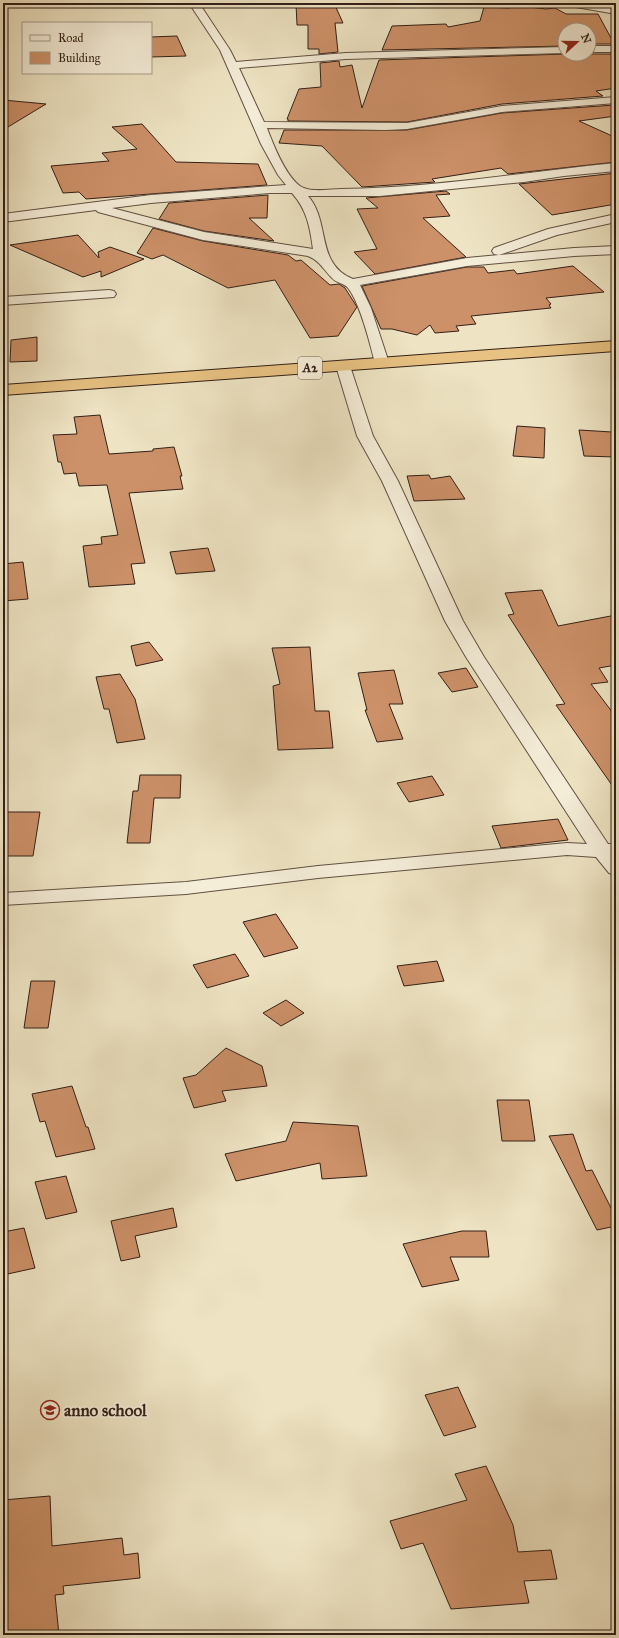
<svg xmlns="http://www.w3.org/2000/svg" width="619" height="1638" font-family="'IM FELL Great Primer',serif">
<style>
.building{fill:#cd9169;stroke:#331f17}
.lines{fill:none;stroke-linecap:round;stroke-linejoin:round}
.street-casing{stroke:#625042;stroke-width:2}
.highway-casing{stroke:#331f17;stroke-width:2}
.street{fill:#f4edd8;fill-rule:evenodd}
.highway{fill:#e7c282;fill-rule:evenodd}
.labels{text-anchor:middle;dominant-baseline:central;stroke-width:3.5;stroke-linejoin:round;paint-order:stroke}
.shield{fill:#f4edd8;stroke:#6d5d51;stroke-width:1}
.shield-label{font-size:13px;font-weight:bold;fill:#331f17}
.near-poi-label{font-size:17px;font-weight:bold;fill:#331f17;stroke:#f4edd8;text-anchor:start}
</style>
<rect width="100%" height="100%" fill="#eee4c3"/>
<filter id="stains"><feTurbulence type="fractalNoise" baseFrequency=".005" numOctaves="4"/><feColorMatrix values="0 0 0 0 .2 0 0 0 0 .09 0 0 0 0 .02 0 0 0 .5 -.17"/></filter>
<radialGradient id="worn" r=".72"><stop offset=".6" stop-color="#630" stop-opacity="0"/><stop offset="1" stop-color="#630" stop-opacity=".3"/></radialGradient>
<g class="building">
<polygon points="334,3 343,23 335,23 338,52 319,54 319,49 308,49 308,25 297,25 296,4"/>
<polygon points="513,5 546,9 555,8 566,14 598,14 611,38 616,37 616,44 589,44 589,30 565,30 565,46 382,50 392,26 446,24 448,27 480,21 484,7 510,8"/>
<polygon points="177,36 186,56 151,57 151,37"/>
<polygon points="566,54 616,54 616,88 596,91 603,96 502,104 407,122 288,121 288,119 287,119 299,89 321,87 320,63 339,61 340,67 352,65 362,108 379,60"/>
<polygon points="3,100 46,104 3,130"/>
<polygon points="614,105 616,106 616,116 579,121 610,135 616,140 616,162 508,174 501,168 432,179 435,182 362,187 322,146 279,143 284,130 407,130 502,113"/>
<polygon points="142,124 176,162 258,164 267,185 86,199 79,192 63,193 51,166 109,161 102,153 137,149 112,127"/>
<polygon points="616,173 616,204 552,215 519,184"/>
<polygon points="446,191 450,194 436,195 450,216 423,218 466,257 375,274 354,252 377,249 357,209 378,208 366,198"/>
<polygon points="268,195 267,218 249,218 274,241 204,231 159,219 169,203"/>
<polygon points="153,228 203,241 288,255 296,261 301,260 330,285 339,284 345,288 357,307 338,336 310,338 275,280 228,288 163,255 152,259 137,253"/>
<polygon points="78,235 99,258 98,252 110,247 144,259 101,277 101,271 83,277 10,245"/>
<polygon points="573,266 604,292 546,298 551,304 549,305 551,308 471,316 476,324 456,326 459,331 435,333 430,325 417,335 392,329 381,329 362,286 467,267 484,267 488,273 514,270 517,274"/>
<polygon points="37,337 37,361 10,362 11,340"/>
<polygon points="100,415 109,454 153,451 153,449 174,447 182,476 180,476 183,489 129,493 145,563 131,564 135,584 89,587 83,546 102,544 101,537 118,535 107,485 79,486 76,473 64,474 61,462 58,462 53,435 77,434 74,417"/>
<polygon points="517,426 545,428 544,458 513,456"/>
<polygon points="579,430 612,432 615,457 584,456"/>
<polygon points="429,475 431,479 450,476 465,499 414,501 407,476"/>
<polygon points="208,548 215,571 176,574 170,552"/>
<polygon points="23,562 28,599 3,601 3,564"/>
<polygon points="542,590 558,626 616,615 616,665 599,668 608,682 591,684 616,717 616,791 556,705 565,704 508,615 514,614 505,593"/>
<polygon points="149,642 163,660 136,666 131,646"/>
<polygon points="310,647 315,711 329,711 333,748 278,750 273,686 280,684 272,648"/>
<polygon points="466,668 478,687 452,692 438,673"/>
<polygon points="394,670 403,704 389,704 403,739 377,742 365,710 367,710 358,673"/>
<polygon points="120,674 135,699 145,739 117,743 109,709 104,709 96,677"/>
<polygon points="140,775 181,775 180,798 154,798 150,843 127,843 133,791 138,791"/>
<polygon points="432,776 444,795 409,802 397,783"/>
<polygon points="3,812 40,812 33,856 3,856"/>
<polygon points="558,819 568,840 501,848 492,826"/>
<polygon points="276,914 298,948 264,957 243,922"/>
<polygon points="235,954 249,976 207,988 193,965"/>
<polygon points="437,961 444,981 404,986 397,966"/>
<polygon points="31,981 55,981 48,1028 24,1028"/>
<polygon points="286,1000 304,1013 281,1026 263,1013"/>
<polygon points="226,1048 262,1066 267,1086 222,1091 226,1101 194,1108 183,1078 196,1075"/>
<polygon points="72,1086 86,1127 88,1127 95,1149 56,1157 45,1121 40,1122 32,1094"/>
<polygon points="497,1100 529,1100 535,1141 502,1141"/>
<polygon points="293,1122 358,1126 367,1176 322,1179 320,1163 236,1181 225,1154 286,1141"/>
<polygon points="573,1134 586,1171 592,1170 616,1218 616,1226 597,1230 549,1136"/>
<polygon points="66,1176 77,1212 46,1219 35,1182"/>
<polygon points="173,1208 177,1227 135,1236 140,1257 121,1261 111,1221"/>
<polygon points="24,1228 35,1268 3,1275 3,1232"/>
<polygon points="462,1231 486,1231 489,1257 450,1257 459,1280 422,1287 403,1244"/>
<polygon points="458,1387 476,1427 444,1436 425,1395"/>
<polygon points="486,1466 513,1525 518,1552 551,1550 557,1579 524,1581 529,1603 451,1609 423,1543 401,1549 390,1521 467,1500 455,1474"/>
<polygon points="50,1496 52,1546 122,1538 124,1555 138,1553 140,1578 63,1586 64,1594 55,1595 59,1635 3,1635 3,1500"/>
</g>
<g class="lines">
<g class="street-casing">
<g id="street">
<path d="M 189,3 L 199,3 L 230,50 L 236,62 L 346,53 L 565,47 L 565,53 L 346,59 L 239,68 L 264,122 L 407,123 L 502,106 L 616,97 L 616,103 L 502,112 L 407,129 L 385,130 L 267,128 C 273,144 285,175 300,186 C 310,193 330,189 341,189 C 433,188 525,172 616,163 L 616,171 L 564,176 L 524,182 L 380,196 L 308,196 C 331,222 315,264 353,279 L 467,258 L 574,248 L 616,246 L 616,254 L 574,256 L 467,266 L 360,285 L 371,308 L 389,363 L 387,366 L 382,367 L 377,366 L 375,363 C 370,343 360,303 348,288 C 344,283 336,283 332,278 C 323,269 320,261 308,256 L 203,240 L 98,212 L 96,210 L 3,222 L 3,214 L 151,195 L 286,185 L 278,175 L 261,144 L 220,50 ZM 270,193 L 292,193 C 307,210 310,227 313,249 L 204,232 L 112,208 L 151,203 Z"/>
<polygon points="565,3 587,3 616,8 616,14 570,6"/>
<rect x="589" y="46" width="27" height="6"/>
<polygon points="616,214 616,222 557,235 499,255 494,254 492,251 494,248 548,229"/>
<polygon points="109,290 114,291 116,294 114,297 3,305 3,297"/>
<polygon points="343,362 348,363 350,366 373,436 398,481 463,621 484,657 608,844 616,844 616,875 609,873 596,857 567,855 318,878 186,894 3,905 3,893 186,882 318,866 567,843 587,844 466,657 445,621 382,481 357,436 336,366 338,363"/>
</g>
</g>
<g class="highway-casing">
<polygon id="highway" points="616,341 616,351 3,395 3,385"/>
</g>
<use href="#street" class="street"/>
<use href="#highway" class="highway"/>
</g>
<defs>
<g id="school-ring" transform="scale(1)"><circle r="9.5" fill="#f4edd8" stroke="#8f2418" stroke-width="1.5"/><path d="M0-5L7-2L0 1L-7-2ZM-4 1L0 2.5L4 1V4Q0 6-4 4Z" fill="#8f2418"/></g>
</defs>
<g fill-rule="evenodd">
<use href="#school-ring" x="50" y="1410"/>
</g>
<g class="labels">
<rect class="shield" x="298" y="357" width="24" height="22" rx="3"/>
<g class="shield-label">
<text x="310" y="368">A2</text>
</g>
<g class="near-poi-label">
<text x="64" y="1410">anno school</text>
</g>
</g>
<rect width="619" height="1638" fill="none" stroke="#eee4c3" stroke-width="16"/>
<rect x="4" y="4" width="611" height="1630" fill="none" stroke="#331f17" stroke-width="2"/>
<rect x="8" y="8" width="603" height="1622" fill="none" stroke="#331f17"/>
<rect x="22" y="22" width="130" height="52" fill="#f4edd8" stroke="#a79b8b"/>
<rect x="30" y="35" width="20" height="6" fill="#f4edd8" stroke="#a79b8b"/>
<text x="58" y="42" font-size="12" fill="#331f17">Road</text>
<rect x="30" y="52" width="20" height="12" fill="#cd9169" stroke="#a79b8b"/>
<text x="58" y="62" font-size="12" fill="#331f17">Building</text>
<g transform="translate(577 42) rotate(69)"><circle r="19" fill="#f4edd8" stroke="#a79b8b"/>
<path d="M0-3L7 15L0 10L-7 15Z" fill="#8f2418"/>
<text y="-6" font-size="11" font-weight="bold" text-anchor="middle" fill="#331f17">N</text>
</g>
<rect width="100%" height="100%" filter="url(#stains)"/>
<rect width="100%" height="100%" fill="url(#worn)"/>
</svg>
